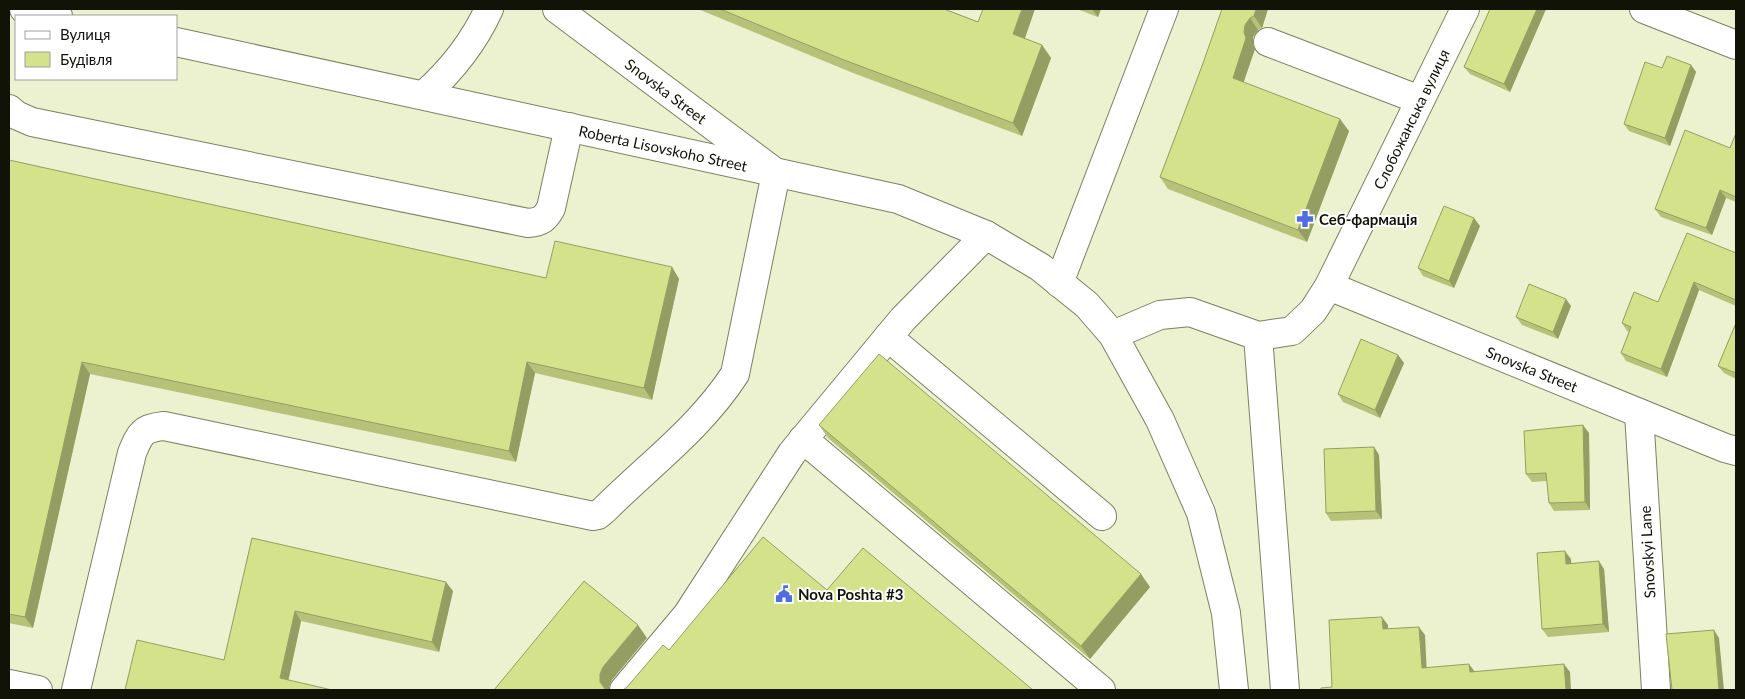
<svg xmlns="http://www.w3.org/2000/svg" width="1745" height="699" font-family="Lato,sans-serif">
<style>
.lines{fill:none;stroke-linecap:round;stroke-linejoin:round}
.minor-casing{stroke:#7b8161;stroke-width:30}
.minor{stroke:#fff;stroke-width:28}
.wall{fill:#b7c278}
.shaded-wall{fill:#959e62}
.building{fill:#d5e28c;stroke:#959e62}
.labels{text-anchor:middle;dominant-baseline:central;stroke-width:4;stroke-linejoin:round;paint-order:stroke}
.street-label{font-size:15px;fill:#111307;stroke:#fff}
.poi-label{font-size:15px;font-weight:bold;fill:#111307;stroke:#fff;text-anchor:start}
</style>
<rect width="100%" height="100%" fill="#ecf2cf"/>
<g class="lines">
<g class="minor-casing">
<g id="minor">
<polyline points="24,9 58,16"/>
<polyline points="1644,9 1736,45"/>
<polyline points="176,42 898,199 986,235 1040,267 1087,305 1113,335 1160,420 1201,513 1226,613 1234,690"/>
<polyline points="1268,42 1420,100"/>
<path d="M 424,95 C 452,70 473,44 489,9"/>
<path d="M 9,109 L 16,115 L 32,122 L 528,223 C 541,222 545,219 551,208 L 569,127"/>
<polyline points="1059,283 1164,9"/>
<polyline points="1329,286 1725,448 1736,451"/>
<polyline points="1113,335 1160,315 1190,312 1258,336 1292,331 1313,311 1329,286 1465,9"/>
<polyline points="1258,336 1285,690"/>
<polyline points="888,337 1102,516"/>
<polyline points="1639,413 1656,690"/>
<polyline points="803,439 1101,690"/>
<polyline points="9,684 38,690"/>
<path d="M 76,690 L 132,453 C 140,433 143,428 164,426 L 593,516 L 598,515 L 604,510 C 649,465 700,428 735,374 L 776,173 L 557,9"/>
<polyline points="624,690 687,615 792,453 903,319 986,235"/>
</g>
</g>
<use href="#minor" class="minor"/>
</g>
<g class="wall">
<polygon points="698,9 944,9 1042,45 1051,58 1022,136 853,73"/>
<polygon points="1077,9 1101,9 1098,17"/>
<polygon points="1222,9 1268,9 1262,28 1258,30 1253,37 1253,44 1255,49 1243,82 1349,131 1307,242 1168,189 1160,177 1202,66"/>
<polygon points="1490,9 1546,9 1510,92 1470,74 1464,67"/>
<polygon points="1691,65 1696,72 1670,146 1629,131 1624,124 1662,68"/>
<polygon points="1736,133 1736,202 1726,198 1712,235 1661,217 1655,209 1730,148"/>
<polygon points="9,160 546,278 672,267 679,279 652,400 535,373 516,462 90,374 33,628 9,623"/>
<polygon points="1480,226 1454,288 1423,276 1418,268"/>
<polygon points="1736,253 1736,306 1699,290 1667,377 1626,361 1621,353 1629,332 1627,331 1622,323"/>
<polygon points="1571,306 1558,339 1522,325 1516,317"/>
<polygon points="1736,323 1736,379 1724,373 1718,366"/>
<polygon points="1398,355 1404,363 1380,418 1343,402 1338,394"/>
<polygon points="819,425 1150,587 1090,659 828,438"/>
<polygon points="1589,433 1590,510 1554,511 1549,503 1547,481 1532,482 1526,474"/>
<polygon points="1374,447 1379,455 1382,519 1331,521 1326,513"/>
<polygon points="252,538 453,591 439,652 301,621 288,680 125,690 224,660"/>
<polygon points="1571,559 1571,564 1604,569 1609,632 1548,637 1542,629"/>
</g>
<g class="shaded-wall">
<polygon points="1022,9 1035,9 1022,47 1013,34"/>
<polygon points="1092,9 1101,9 1098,17"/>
<polygon points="1256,9 1268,9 1262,28 1254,16"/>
<polygon points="1537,9 1546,9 1510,92 1504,84"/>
<polygon points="1250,18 1258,30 1253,37 1253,44 1255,49 1241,90 1233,78 1244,32 1245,25"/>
<polygon points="1042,45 1051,58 1022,136 1013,123"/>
<polygon points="1691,65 1696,72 1670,146 1665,138"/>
<polygon points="1340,119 1349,131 1307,242 1298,230"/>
<polygon points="1720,190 1726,198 1712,235 1706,228"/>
<polygon points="1474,218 1480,226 1454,288 1449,281"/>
<polygon points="672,267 679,279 652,400 644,388"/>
<polygon points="1694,282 1699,290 1667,377 1661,369"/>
<polygon points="1566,299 1571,306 1558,339 1553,332"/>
<polygon points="1398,355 1404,363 1380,418 1375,410"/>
<polygon points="82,362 90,374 33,628 25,617"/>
<polygon points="527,362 535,373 516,462 509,451"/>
<polygon points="1583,425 1589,433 1590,510 1585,502"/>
<polygon points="1374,447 1379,455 1382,519 1376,511"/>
<polygon points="1565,551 1571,559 1572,572 1566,564"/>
<polygon points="1599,561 1604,569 1609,632 1603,624"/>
<polygon points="1141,574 1150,587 1090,659 1081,646"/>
<polygon points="446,582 453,591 439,652 432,642"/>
<polygon points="295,611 301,621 287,687 280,678"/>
<polygon points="1382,617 1388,625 1388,637 1383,629"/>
<polygon points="638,625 647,638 612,680 609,687 609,690 606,690 600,682 600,674 603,667"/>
<polygon points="1419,627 1425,635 1427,676 1422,668"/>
<polygon points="1714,630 1719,638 1724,690 1719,690"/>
<polygon points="1469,664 1475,672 1470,672"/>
<polygon points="1564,664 1570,672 1571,690 1566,690"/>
</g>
<g class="building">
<polygon points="720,9 944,9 978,22 983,9 1022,9 1013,34 1042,45 1013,123 844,60"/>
<polygon points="1222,9 1256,9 1254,16 1250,18 1245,25 1244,32 1246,38 1233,78 1340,119 1298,230 1160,177 1202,66"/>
<polygon points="1490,9 1537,9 1504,84 1464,67"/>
<polygon points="1667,56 1691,65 1665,138 1624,124 1645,62 1662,68"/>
<polygon points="1685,130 1730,148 1736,133 1736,197 1720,190 1706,228 1655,209"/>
<polygon points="9,160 546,278 555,241 672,267 644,388 527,362 509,451 82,362 25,617 9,614"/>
<polygon points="1444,206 1474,218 1449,281 1418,268"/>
<polygon points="1687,233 1736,253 1736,300 1694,282 1661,369 1621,353 1631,327 1622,323 1634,292 1658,302"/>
<polygon points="1529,284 1566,299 1553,332 1516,317"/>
<polygon points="1736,323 1736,373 1718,366"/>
<polygon points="1361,339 1398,355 1375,410 1338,394"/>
<polygon points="879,354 1141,574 1081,646 819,425"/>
<polygon points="1583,425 1585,502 1549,503 1546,473 1526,474 1524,431"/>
<polygon points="1374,447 1376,511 1326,513 1324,449"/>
<polygon points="763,537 827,590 863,548 1033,690 623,690 627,687 663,645 669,650"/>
<polygon points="252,538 446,582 432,642 295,611 280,678 332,690 125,690 137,640 224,660"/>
<polygon points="1565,551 1566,564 1599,561 1603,624 1542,629 1537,553"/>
<polygon points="584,581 638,625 603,667 600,674 600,682 605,689 607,690 494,690"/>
<polygon points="1382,617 1383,629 1419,627 1422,668 1469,664 1470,672 1564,664 1566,690 1321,690 1321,688 1332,687 1329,620"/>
<polygon points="1714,630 1719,690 1672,690 1666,634"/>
</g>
<defs>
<g id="pharmacy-bare" transform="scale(1.35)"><path d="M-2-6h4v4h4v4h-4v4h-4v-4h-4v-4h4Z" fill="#506ce1" stroke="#fff" stroke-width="2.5" paint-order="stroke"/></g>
<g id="civic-bare" transform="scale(1.35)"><path d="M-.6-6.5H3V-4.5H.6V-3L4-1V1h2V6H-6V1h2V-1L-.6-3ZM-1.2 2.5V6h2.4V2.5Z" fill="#506ce1" stroke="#fff" stroke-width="2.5" paint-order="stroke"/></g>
</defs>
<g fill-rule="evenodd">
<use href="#pharmacy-bare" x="1305" y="219"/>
<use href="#civic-bare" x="784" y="594"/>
</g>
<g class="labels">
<g class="street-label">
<text transform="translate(666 91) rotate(37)">Snovska Street</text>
<text transform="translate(1411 119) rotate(-64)">Слобожанська вулиця</text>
<text transform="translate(663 148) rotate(12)">Roberta Lisovskoho Street</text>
<text transform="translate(1532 369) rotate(22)">Snovska Street</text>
<text transform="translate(1647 552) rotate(-93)">Snovskyi Lane</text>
</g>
<g class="poi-label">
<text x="1319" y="219">Себ-фармація</text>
<text x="798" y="594">Nova Poshta #3</text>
</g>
</g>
<rect width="1745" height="699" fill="none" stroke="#111307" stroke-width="20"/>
<rect x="15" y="15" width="162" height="65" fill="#ffffff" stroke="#a0a19c"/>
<rect x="25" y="31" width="25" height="8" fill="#ffffff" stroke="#a0a19c"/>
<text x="60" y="40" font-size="15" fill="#111307">Вулиця</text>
<rect x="25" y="52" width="25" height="15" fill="#d5e28c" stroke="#a0a19c"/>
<text x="60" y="65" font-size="15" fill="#111307">Будівля</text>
</svg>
